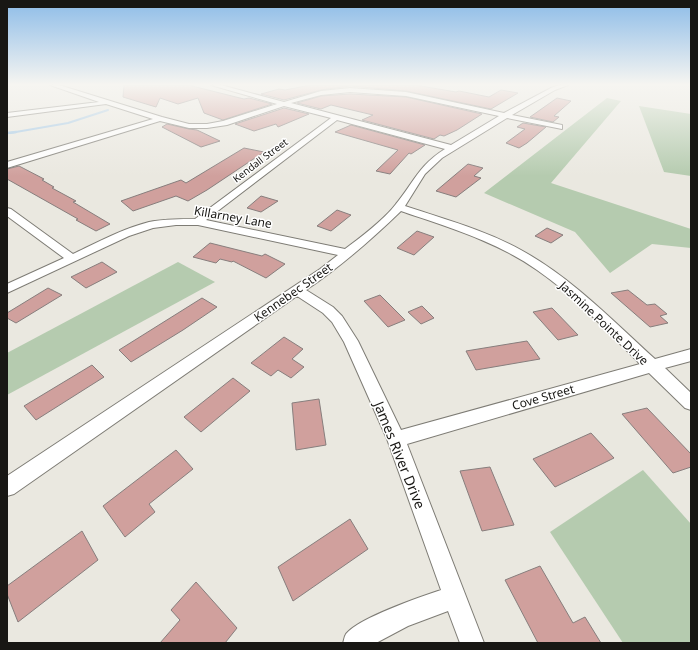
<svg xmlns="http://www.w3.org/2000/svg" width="698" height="650" font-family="'Noto Sans',sans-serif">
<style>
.green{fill:#b5cbaf}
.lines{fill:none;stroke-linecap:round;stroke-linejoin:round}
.stream-far1{stroke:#a4c9e7;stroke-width:2}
.stream{stroke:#a4c9e7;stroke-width:2.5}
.building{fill:#d0a09d;stroke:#877e7d}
.minor-casing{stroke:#7e7c75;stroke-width:2}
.minor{fill:#fff;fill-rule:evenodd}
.labels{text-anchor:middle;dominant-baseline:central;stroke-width:3;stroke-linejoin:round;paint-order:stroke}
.far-street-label{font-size:10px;fill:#181714;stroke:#fff}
.street-label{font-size:12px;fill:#181714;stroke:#fff}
.near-street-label{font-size:14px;fill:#181714;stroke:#fff}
</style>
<rect width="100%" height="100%" fill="#eae8e0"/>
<g class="green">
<polygon points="607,98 621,101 551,183 691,229 691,248 652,244 610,273 575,232 484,193"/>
<polygon points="639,106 691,114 691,176 664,172"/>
<polygon points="178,262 215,282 7,395 7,353"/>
<polygon points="643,470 691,524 691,643 623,643 550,532"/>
</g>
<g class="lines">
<polyline class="stream-far1" points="10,133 68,123 108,110"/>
<polyline class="stream" points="7,133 16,132"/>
</g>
<g class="building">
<polygon points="124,85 188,85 244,99 249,98 272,104 223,120 204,113 198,98 178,104 160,98 156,107 123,97"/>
<polygon points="311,85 415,85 456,92 459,91 489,97 501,90 518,93 491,109 406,91 350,86 321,90 284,100 261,94 279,89 285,90"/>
<polygon points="350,94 406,97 482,114 457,130 444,136 440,135 434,139 362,120 373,115 331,105 321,109 297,103 321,96"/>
<polygon points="557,98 571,101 554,116 559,117 553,122 530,117"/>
<polygon points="284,108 309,114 278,127 276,124 254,131 235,124"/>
<polygon points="523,123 546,127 527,143 519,148 506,143 525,129 517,127"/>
<polygon points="167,124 189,129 197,130 220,141 201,147 162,127"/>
<polygon points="351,125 425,145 411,154 409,153 390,174 376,171 398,150 335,132"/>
<polygon points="244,148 264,152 207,190 188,201 176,196 133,211 121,201 181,180 186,183"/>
<polygon points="468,164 483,168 474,176 481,178 456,197 436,191"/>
<polygon points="19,166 44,179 42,180 54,187 52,188 76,201 73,202 110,224 96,231 76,220 78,219 7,179 7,169"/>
<polygon points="261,196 278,201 261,212 247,208"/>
<polygon points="337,210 351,215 331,231 317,226"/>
<polygon points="547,228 563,235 551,243 535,236"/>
<polygon points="417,231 434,237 414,255 397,248"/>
<polygon points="210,243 262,256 265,254 285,264 266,278 233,261 232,262 220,259 216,263 193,257"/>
<polygon points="102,262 117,272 86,288 71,277"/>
<polygon points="48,288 62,295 16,323 7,318 7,313"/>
<polygon points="628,290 647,305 655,304 667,314 660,316 668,323 650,327 611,293"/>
<polygon points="380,295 405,320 388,327 364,301"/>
<polygon points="202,298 217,307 183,330 131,362 119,350"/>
<polygon points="422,306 434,318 421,324 408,312"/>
<polygon points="552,308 578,335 558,340 533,312"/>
<polygon points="284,337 303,349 292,359 304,367 291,378 278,370 271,376 251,363"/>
<polygon points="527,341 540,359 476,370 466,351"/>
<polygon points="92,365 104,377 36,420 24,406"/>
<polygon points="233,378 250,391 201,432 184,417"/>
<polygon points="319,399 326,445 296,450 292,403"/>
<polygon points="647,408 691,454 691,467 673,473 622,414"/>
<polygon points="591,433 614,458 555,487 533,459"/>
<polygon points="176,450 193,469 149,504 155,512 125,537 103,506"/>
<polygon points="490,467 514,525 482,531 460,471"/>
<polygon points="350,519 368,549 293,601 278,567"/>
<polygon points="82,531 98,560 18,622 7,594 7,586"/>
<polygon points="540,566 573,623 585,617 601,643 538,643 505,580"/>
<polygon points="196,582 237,628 225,643 160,643 180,620 171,610"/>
</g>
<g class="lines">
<g class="minor-casing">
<path id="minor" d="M 50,85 L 59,85 L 162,117 L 189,124 L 207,124 L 223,121 L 277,104 L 211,85 L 221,85 L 284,102 L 321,91 L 350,88 L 406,92 L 504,113 L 551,88 L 559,85 L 568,85 L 555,90 L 512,115 L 562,125 L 562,129 L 507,118 L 442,158 L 425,174 L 405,206 C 444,219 485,230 521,250 C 572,278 613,321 655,359 L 691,349 L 691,361 L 665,368 L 691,393 L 691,410 L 685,408 L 649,373 L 407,444 L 484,643 L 460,643 L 448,611 L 408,626 L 376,643 L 343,643 C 344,641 344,637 346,634 C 359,618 420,597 441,590 L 387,439 L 344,342 L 332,322 L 323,313 L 297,296 L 14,494 L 7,496 L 7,476 L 320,269 L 338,255 L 198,225 L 176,225 L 153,228 L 129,236 L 7,293 L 7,284 L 64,258 L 7,216 L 7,208 L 11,209 L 73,254 C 98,242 122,229 149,222 C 164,219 180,219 195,219 L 331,118 L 284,106 L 227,125 L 207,128 L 189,128 L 160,121 L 7,168 L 7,162 L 153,119 L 106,104 L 7,117 L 7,113 L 99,102 ZM 350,92 L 406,96 L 499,116 L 451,145 L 291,103 L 321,95 ZM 337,120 L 445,149 C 419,165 414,182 396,204 C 384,220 361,237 345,249 L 206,220 ZM 401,211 C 447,227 496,241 537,270 C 575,296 607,331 640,364 L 401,430 L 358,341 L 342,316 L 333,307 L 306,290 C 340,267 371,240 401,211 Z"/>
</g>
<use href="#minor" class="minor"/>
</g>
<linearGradient id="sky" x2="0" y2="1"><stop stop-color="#8dbce8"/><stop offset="0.48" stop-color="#f6f5f1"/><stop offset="1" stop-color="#f6f5f1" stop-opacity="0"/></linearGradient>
<rect width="698" height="176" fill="url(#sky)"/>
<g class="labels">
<g class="far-street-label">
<text transform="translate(260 160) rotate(-37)">Kendall Street</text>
</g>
<g class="street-label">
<text transform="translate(233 217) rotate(10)">Killarney Lane</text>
<text transform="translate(293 292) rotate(-35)">Kennebec Street</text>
<text transform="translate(604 323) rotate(43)">Jasmine Pointe Drive</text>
<text transform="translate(543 397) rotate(-16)">Cove Street</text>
</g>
<g class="near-street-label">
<text transform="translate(400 455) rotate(68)">James River Drive</text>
</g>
</g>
<rect width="698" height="650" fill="none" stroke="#181714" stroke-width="16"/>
</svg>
